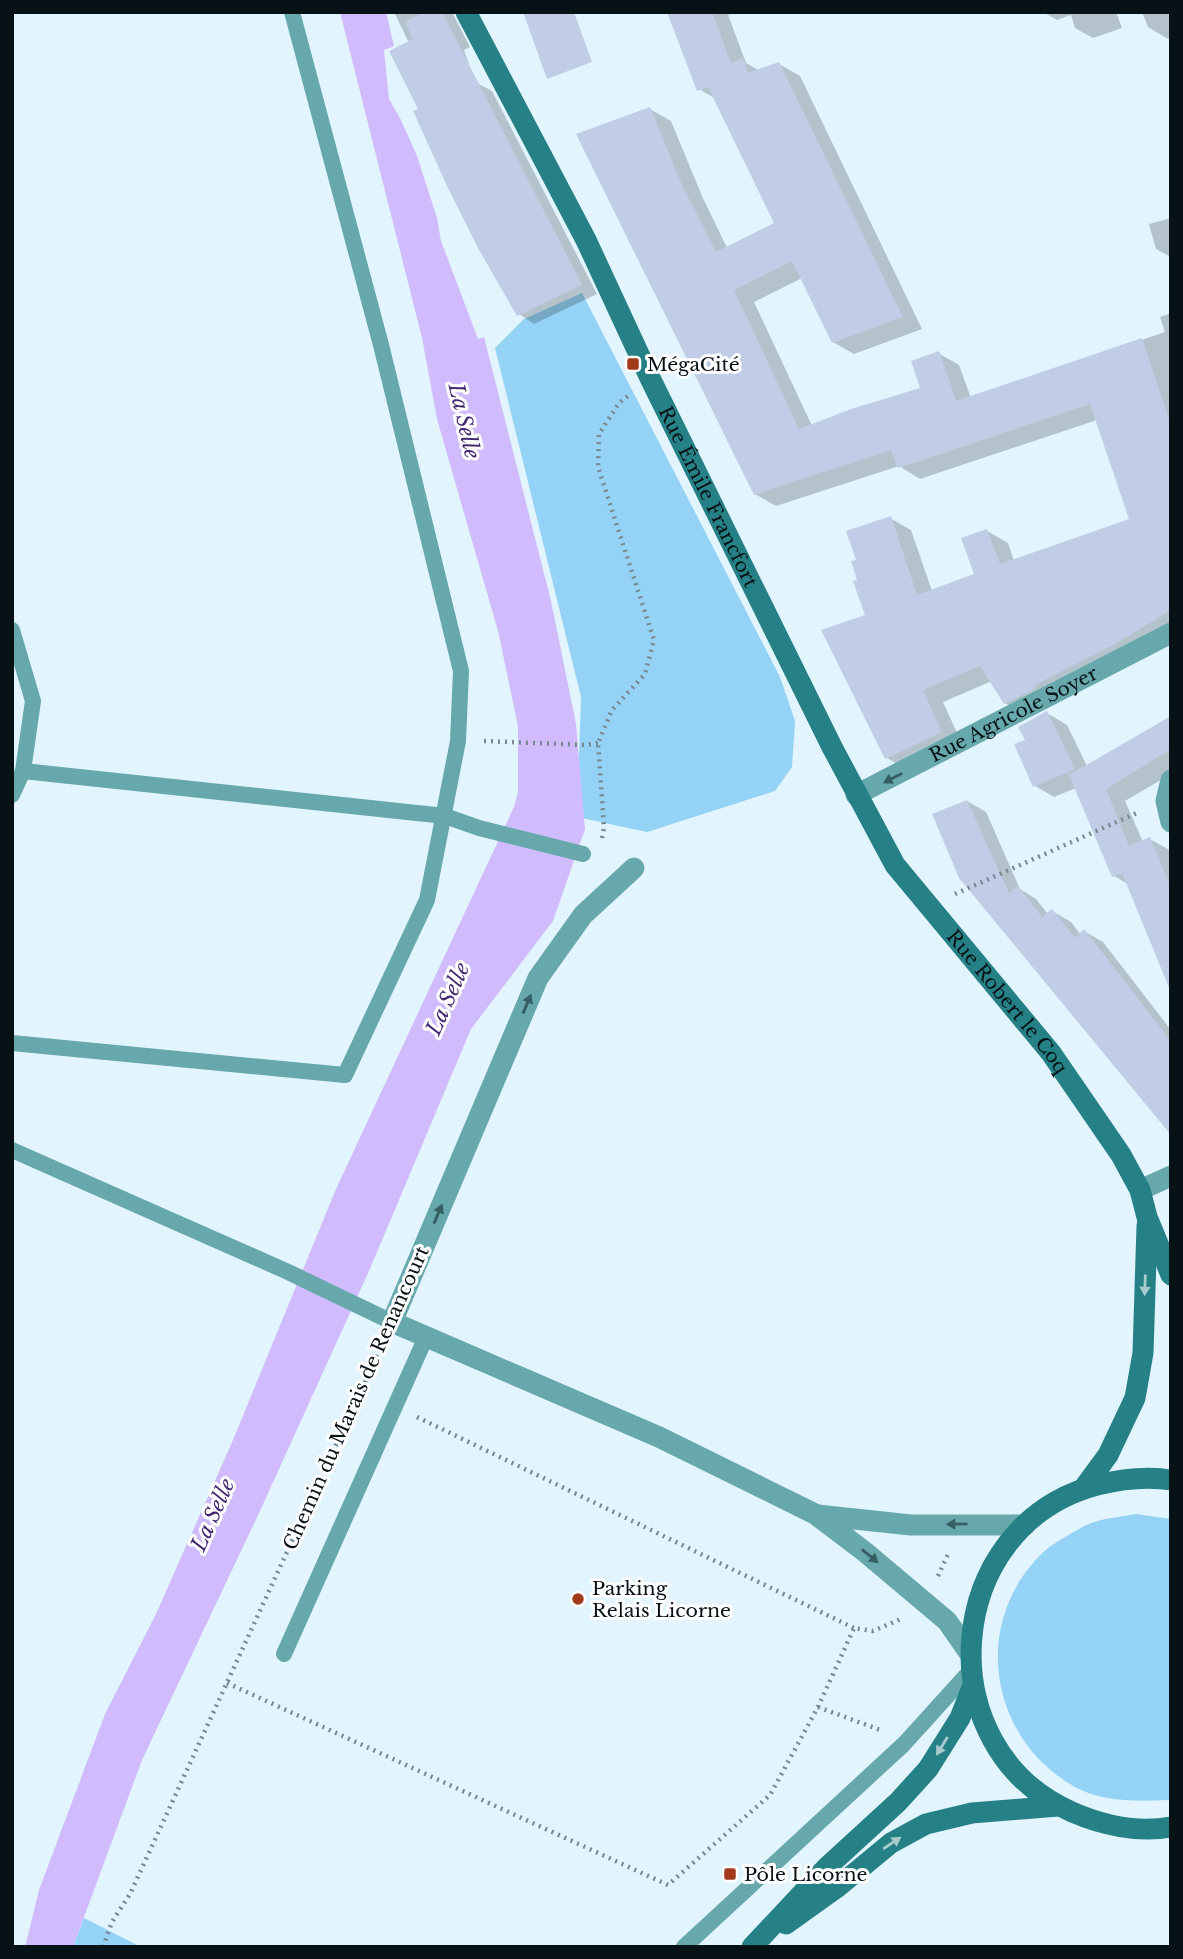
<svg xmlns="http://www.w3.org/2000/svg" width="1183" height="1959" font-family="'Libre Baskerville',serif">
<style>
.green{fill:#94d3f6}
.water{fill:#d0bcfc}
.shadow{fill:#0003}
.building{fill:#c1cde7}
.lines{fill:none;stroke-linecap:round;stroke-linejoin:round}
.path{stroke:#79878f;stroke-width:4.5;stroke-dasharray:2 5;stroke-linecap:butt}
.lane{stroke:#66a8ac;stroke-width:16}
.street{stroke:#66a8ac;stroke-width:21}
.secondary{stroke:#268186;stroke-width:21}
.oneway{fill:#365d62}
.oneway2{fill:#a8ccce}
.poi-dot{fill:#a23a1c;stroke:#fefefe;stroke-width:2.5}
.labels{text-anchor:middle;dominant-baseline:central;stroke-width:6;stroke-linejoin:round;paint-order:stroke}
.poi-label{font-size:19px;fill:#071217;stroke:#fefefe;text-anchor:start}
.street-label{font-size:19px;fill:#071217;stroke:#fefefe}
.water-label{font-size:21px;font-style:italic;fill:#452771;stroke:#fefefe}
</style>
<rect width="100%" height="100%" fill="#e2f4fe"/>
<g class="green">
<polygon points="582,293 780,677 795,721 792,767 775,791 647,832 577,817 581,697 495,348 524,319"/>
<path d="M 1136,1514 L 1171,1519 L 1171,1799 L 1169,1800 C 1137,1801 1104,1803 1075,1787 C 986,1737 970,1616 1048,1548 C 1054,1543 1063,1539 1070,1534 C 1076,1531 1083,1526 1089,1524 C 1103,1518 1121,1517 1136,1514 Z"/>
<polygon points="84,1918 141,1947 73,1947"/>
</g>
<polygon class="water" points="340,12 386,12 394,46 384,50 389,99 400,118 417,156 437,218 441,241 478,339 484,337 551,601 576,724 585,829 553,921 471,1029 369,1271 259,1513 142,1760 73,1947 25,1947 39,1890 105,1714 156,1614 233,1440 336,1189 514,807 518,792 518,726 498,631 437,419 422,338"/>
<g class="shadow">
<polygon points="394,12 452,12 470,47 464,50 475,82 492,91 597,294 534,324 519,314 420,110 409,43"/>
<polygon points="679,12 736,12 728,15 746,63 760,71 779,64 800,76 922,329 854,354 833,342 802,278 754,302 812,426 923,389 938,353 959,365 971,398 1165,332 1160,317 1171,313 1171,635 1026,715 1005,703 992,681 943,702 962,744 908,770 887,758 823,631 867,616 858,561 890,518 911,530 932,591 976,575 987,531 1008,543 1014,561 1131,520 1097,420 920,479 899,466 776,506 755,494 650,109 671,121 702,196 727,248 776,224 716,99 699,89"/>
<polygon points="1043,12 1116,12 1122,28 1093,38 1075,28 1071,15 1057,20"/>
<polygon points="1142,12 1171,12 1171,38 1168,39 1148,27"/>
<polygon points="1171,218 1171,263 1169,256 1156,249 1149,224"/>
<polygon points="1047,713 1067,725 1087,766 1171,717 1171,774 1125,801 1143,842 1150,839 1171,851 1171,930 1164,933 1128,884 1114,876 1076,788 1054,797 1035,786 1028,741"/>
<polygon points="967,801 986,812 1020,889 1036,899 1048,914 1052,911 1071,922 1081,935 1084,931 1103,942 1171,1030 1171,1135 1165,1125 960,877"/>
</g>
<g class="building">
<polygon points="424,12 442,12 582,285 517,316 478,248 447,186 413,111 418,109 389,51 413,39 405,22"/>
<polygon points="523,12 574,12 592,62 547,79"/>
<polygon points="667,12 712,12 731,63 743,58 748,73 779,62 903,317 832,343 792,261 734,290 799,429 851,409 920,388 911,361 939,351 956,401 1142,338 1171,425 1171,610 1115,644 1035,685 1036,688 1004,704 980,666 923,690 942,732 885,759 821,630 865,615 853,581 857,580 851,561 856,560 846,531 891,516 917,595 974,574 961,538 987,529 1000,564 1129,519 1090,404 898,468 891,450 754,495 576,134 650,107 681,183 716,252 774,223 708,87 697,91"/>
<polygon points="1047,711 1075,769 1033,787 1014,744 1025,740 1018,727"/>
<polygon points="1171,716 1171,749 1106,789 1129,846 1150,837 1171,888 1170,990 1122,873 1112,877 1069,775"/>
<polygon points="967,800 1009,893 1018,886 1042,917 1052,909 1075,938 1084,929 1171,1041 1171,1135 959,878 932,814"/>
</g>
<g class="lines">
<g class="path">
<polyline points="484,741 586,745 598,743"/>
<polyline points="602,838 604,828 598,743 612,710 645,674 654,640 598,467 599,434 619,403 628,396"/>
<polyline points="955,894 1139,812"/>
<polyline points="417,1417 854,1628"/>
<polyline points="938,1576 949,1552"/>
<polyline points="227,1683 668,1885 770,1795 818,1707 854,1628 873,1631 901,1619"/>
<polyline points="818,1707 883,1731"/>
<polyline points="103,1947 112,1922 130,1894 381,1347"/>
</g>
<g class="lane">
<polyline points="12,630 33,701 23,771"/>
<polyline points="12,795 23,771 445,816 479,828 583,854"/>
<polyline points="12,1043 345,1075 427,900 458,741 461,671 381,345 292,12"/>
<polyline points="12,1150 286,1271 392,1322"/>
<polyline points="284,1654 426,1337"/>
<polyline points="684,1947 904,1744 971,1670"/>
</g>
<g class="street">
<polyline points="1171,780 1166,801 1171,822"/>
<path id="s1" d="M 856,795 L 1171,633"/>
<polyline points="634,868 583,915 538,978 392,1322 659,1437 815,1514 865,1552 947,1621 970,1654"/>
<polyline points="1140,1190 1171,1176"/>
<polyline points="817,1515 911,1525 1025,1525"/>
</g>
<g class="secondary">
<path id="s2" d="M 466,12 L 586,240 L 650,378 L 832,747 L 895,865 L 1051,1053 L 1121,1155 L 1140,1190 L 1147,1217 L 1171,1275"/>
<path d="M 1171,1480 C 1146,1476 1122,1479 1097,1485 C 942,1526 926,1748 1072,1812 C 1102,1825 1138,1833 1171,1827"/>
<polyline points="1083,1489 1108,1455 1135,1398 1143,1353 1147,1226"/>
<polyline points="786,1924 839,1886 891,1843 926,1824 972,1813 1058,1806"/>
<polyline points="752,1947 827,1867 898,1802 928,1769 960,1718 973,1685"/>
</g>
</g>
<defs><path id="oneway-solid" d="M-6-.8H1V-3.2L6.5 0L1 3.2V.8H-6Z" transform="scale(1.75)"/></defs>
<g class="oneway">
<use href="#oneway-solid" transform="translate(893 778) rotate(153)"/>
<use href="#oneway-solid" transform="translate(527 1004) rotate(-67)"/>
<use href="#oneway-solid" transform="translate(438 1214) rotate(-67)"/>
<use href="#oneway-solid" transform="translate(957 1524) rotate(179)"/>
<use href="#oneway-solid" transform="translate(870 1556) rotate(39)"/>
</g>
<g class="oneway2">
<use href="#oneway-solid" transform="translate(1145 1285) rotate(92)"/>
<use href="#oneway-solid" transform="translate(942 1746) rotate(122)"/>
<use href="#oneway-solid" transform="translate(892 1843) rotate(-34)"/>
</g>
<g class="poi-dot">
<rect x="626" y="357" width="14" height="14" rx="3.5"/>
<circle cx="578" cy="1599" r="7"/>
<rect x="723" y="1867" width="14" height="14" rx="3.5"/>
</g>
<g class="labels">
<g class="poi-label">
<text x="647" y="364">MégaCité</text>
<text x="592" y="1588">Parking<tspan x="592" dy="22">Relais Licorne</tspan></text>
<text x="744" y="1874">Pôle Licorne</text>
</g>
<g class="street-label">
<text stroke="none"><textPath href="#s2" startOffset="542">Rue Émile Francfort</textPath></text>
<text stroke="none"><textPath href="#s1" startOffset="177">Rue Agricole Soyer</textPath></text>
<text stroke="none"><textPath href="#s2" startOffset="1132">Rue Robert le Coq</textPath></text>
<text transform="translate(356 1398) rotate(-66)">Chemin du Marais de Renancourt</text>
</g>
<g class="water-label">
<text transform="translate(464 421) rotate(77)">La Selle</text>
<text transform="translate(448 999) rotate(-66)">La Selle</text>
<text transform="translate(213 1515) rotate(-66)">La Selle</text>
</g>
</g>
<rect width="1183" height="1959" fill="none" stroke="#071217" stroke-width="28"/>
</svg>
